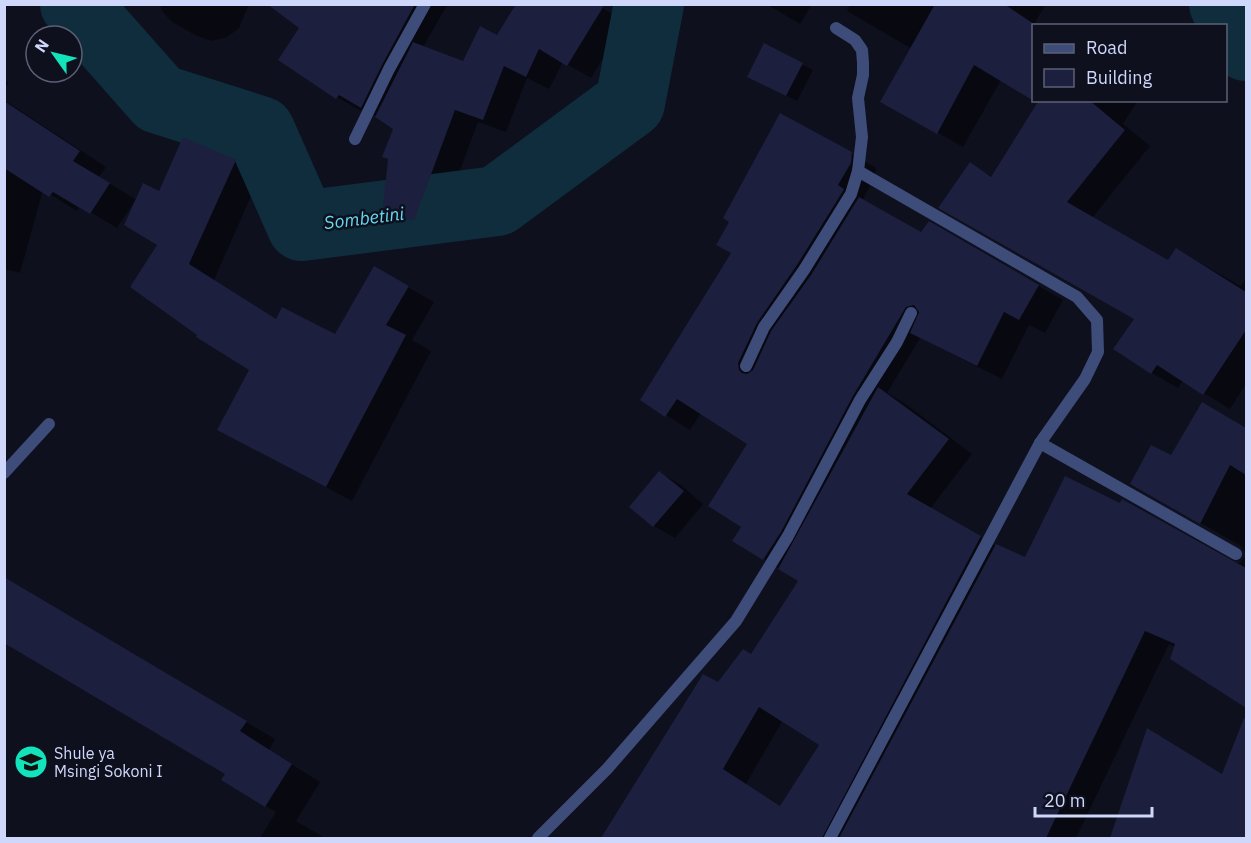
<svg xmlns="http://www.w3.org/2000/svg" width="1251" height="843" font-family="'IBM Plex Sans',sans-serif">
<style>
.shadow{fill:#0007;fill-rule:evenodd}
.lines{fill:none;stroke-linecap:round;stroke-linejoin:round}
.river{stroke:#0f2d3c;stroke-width:70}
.building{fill:#1c1f3d;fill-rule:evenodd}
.street{stroke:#3d4c79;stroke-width:12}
.labels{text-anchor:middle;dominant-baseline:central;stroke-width:5;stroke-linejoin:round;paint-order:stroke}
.poi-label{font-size:16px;fill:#cfd7fb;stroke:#0e101e;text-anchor:start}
.water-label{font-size:18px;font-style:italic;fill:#66daf2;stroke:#0e101e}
</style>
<rect width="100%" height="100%" fill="#0e101e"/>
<g class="shadow">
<polygon points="160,4 249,4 239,28 227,37 212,41 197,36 172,22 162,11"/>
<polygon points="269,4 448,4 423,47 464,63 498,37 596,4 625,22 591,78 563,62 549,89 527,78 506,132 478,122 437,232 406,230 383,216 395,128 363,108 361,111 337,97 301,27"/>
<polygon points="766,4 812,4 800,24"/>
<polygon points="850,4 1046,4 1034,24 1036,26 1034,26 1001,80 963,147 908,116 912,49 847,11"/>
<polygon points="765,45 813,70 797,101 759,82"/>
<polygon points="4,80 9,82 4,91"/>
<polygon points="4,100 106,167 99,177 137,200 235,161 260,176 214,280 277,320 335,336 374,268 434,302 412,340 431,351 352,501 219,430 251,370 159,244 136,203 134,202 117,228 80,206 77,211 43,190 20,273 4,269"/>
<polygon points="1035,100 1138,100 1123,124 1150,146 1092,218 1169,262 1177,250 1241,286 1246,278 1246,384 1230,409 1183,380 1178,388 1152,373 1136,318 970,164 992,177 1039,103"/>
<path d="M 851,154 L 876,168 L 875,177 L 862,201 L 921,234 L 929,223 L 1063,300 L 1045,333 L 1029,325 L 1002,379 L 920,338 L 887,393 L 903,402 L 972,454 L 930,509 L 996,546 L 1026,559 L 1240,563 L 1246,555 L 1241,546 L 1132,484 L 1172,457 L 1203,404 L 1246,429 L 1246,707 L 1172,658 L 1176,647 L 1169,644 L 1076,838 L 611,838 L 606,835 L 719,684 L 752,656 L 800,581 L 734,541 L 743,526 L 749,444 L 701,413 L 690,430 L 642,400 ZM 783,720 L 821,744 L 781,807 L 746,784 Z"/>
<polygon points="660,473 681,485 703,504 675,538 654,526"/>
<polygon points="4,579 275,739 269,750 320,782 296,821 325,838 260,838 276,812 265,806 227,773 7,643 4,647"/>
<polygon points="1246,716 1246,838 1112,838 1148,731 1223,776"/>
</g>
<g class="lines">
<g class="river">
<polyline points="75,4 159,99 260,131 302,226 497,201 630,103 649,4"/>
<polyline points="1224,4 1246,46"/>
</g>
</g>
<g class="building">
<polygon points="267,4 415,4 382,65 361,108 339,95 336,99 278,60 299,28"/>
<polygon points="516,4 605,4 567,66 539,49 526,77 504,66 483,120 455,110 414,220 382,217 388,159 382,157 393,129 375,117 413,42 463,61 480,26 497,35"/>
<polygon points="935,4 1004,4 1034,24 1034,101 974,65 937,134 880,102"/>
<polygon points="764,43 803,63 786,96 747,77"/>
<polygon points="1039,100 1089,100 1125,130 1067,202 1168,260 1176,248 1246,292 1246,330 1203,395 1157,365 1151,374 1113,349 1134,319 938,208 970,162 991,177"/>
<polygon points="4,101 80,151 73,161 110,183 90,214 53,192 49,197 4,168"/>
<polygon points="780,113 852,152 851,163 838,185 844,189 843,191 797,265 757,323 738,363 739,370 742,373 747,374 753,370 771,331 811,275 859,197 921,232 929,221 1039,285 1019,320 1004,312 977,366 910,333 919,312 914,305 906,307 853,396 781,532 763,560 732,541 741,527 708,506 747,444 677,399 665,417 640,400 731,253 716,245 729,222 723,218"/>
<polygon points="183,137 236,160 189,264 276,319 282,307 335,334 374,266 409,286 386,325 406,335 326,487 217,430 249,370 196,337 197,335 130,287 157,245 124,225 143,183 159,191"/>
<path d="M 878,387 L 949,439 L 907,494 L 981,536 L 822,838 L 601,838 L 703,674 L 718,682 L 743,649 L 751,654 L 798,581 L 778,569 ZM 759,707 L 819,745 L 780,806 L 723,769 Z"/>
<polygon points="1202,402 1246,428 1246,475 1230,465 1200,524 1130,484 1151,445 1171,455"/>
<polygon points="659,471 684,491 653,527 629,507"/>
<polygon points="1065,476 1120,503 1122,499 1246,568 1246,708 1170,659 1175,644 1145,631 1046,838 839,838 996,544 1025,557"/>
<polygon points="4,577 247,721 240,731 292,764 265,807 221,780 225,774 4,643"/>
<polygon points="1244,718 1246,718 1246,838 1110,838 1147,728 1222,774"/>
</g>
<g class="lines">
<g class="street">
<polyline points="355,139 389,69 425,4"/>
<polyline points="746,366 764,327 804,270 851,194 858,171 862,137 858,98 863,75 863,63 862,50 855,40 836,28"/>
<polyline points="1040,443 1236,554"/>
<polyline points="4,473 49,424"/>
<polyline points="538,838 607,769 736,621 788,536 860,400 897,342 911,313"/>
<polyline points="830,838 1040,443 1085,379 1098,352 1097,320 1077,297 858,171"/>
</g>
</g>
<defs>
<g id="school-disc" transform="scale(1.725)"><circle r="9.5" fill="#13e3bb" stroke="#0e101e"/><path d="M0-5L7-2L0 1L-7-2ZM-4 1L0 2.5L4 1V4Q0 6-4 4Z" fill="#111"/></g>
</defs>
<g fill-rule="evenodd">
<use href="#school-disc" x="31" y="762"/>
</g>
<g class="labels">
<g class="poi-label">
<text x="54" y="753">Shule ya<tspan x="54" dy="18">Msingi Sokoni I</tspan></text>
</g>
<g class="water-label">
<text transform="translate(364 218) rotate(-7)">Sombetini</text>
</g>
</g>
<rect width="1251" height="843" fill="none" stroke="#cfd7fb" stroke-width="12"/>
<rect x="1032" y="24" width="195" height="78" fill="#0e101e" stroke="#5b6076" stroke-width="1.5"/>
<rect x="1044" y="44" width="30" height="9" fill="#3d4c79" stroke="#5b6076" stroke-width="1.5"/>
<text x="1086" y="54" font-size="18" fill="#cfd7fb">Road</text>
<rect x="1044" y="69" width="30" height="18" fill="#1c1f3d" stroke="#5b6076" stroke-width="1.5"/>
<text x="1086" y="84" font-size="18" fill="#cfd7fb">Building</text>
<g transform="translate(54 54) rotate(304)"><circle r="28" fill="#0e101e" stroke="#5b6076" stroke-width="1.5"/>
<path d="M0-4.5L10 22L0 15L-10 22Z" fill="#13e3bb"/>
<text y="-9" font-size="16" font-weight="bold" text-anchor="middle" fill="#cfd7fb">N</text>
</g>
<path d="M1035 807v9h117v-9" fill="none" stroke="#cfd7fb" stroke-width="3"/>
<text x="1044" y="807" font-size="18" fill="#cfd7fb" stroke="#0e101e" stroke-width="4.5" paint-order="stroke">20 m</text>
</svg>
